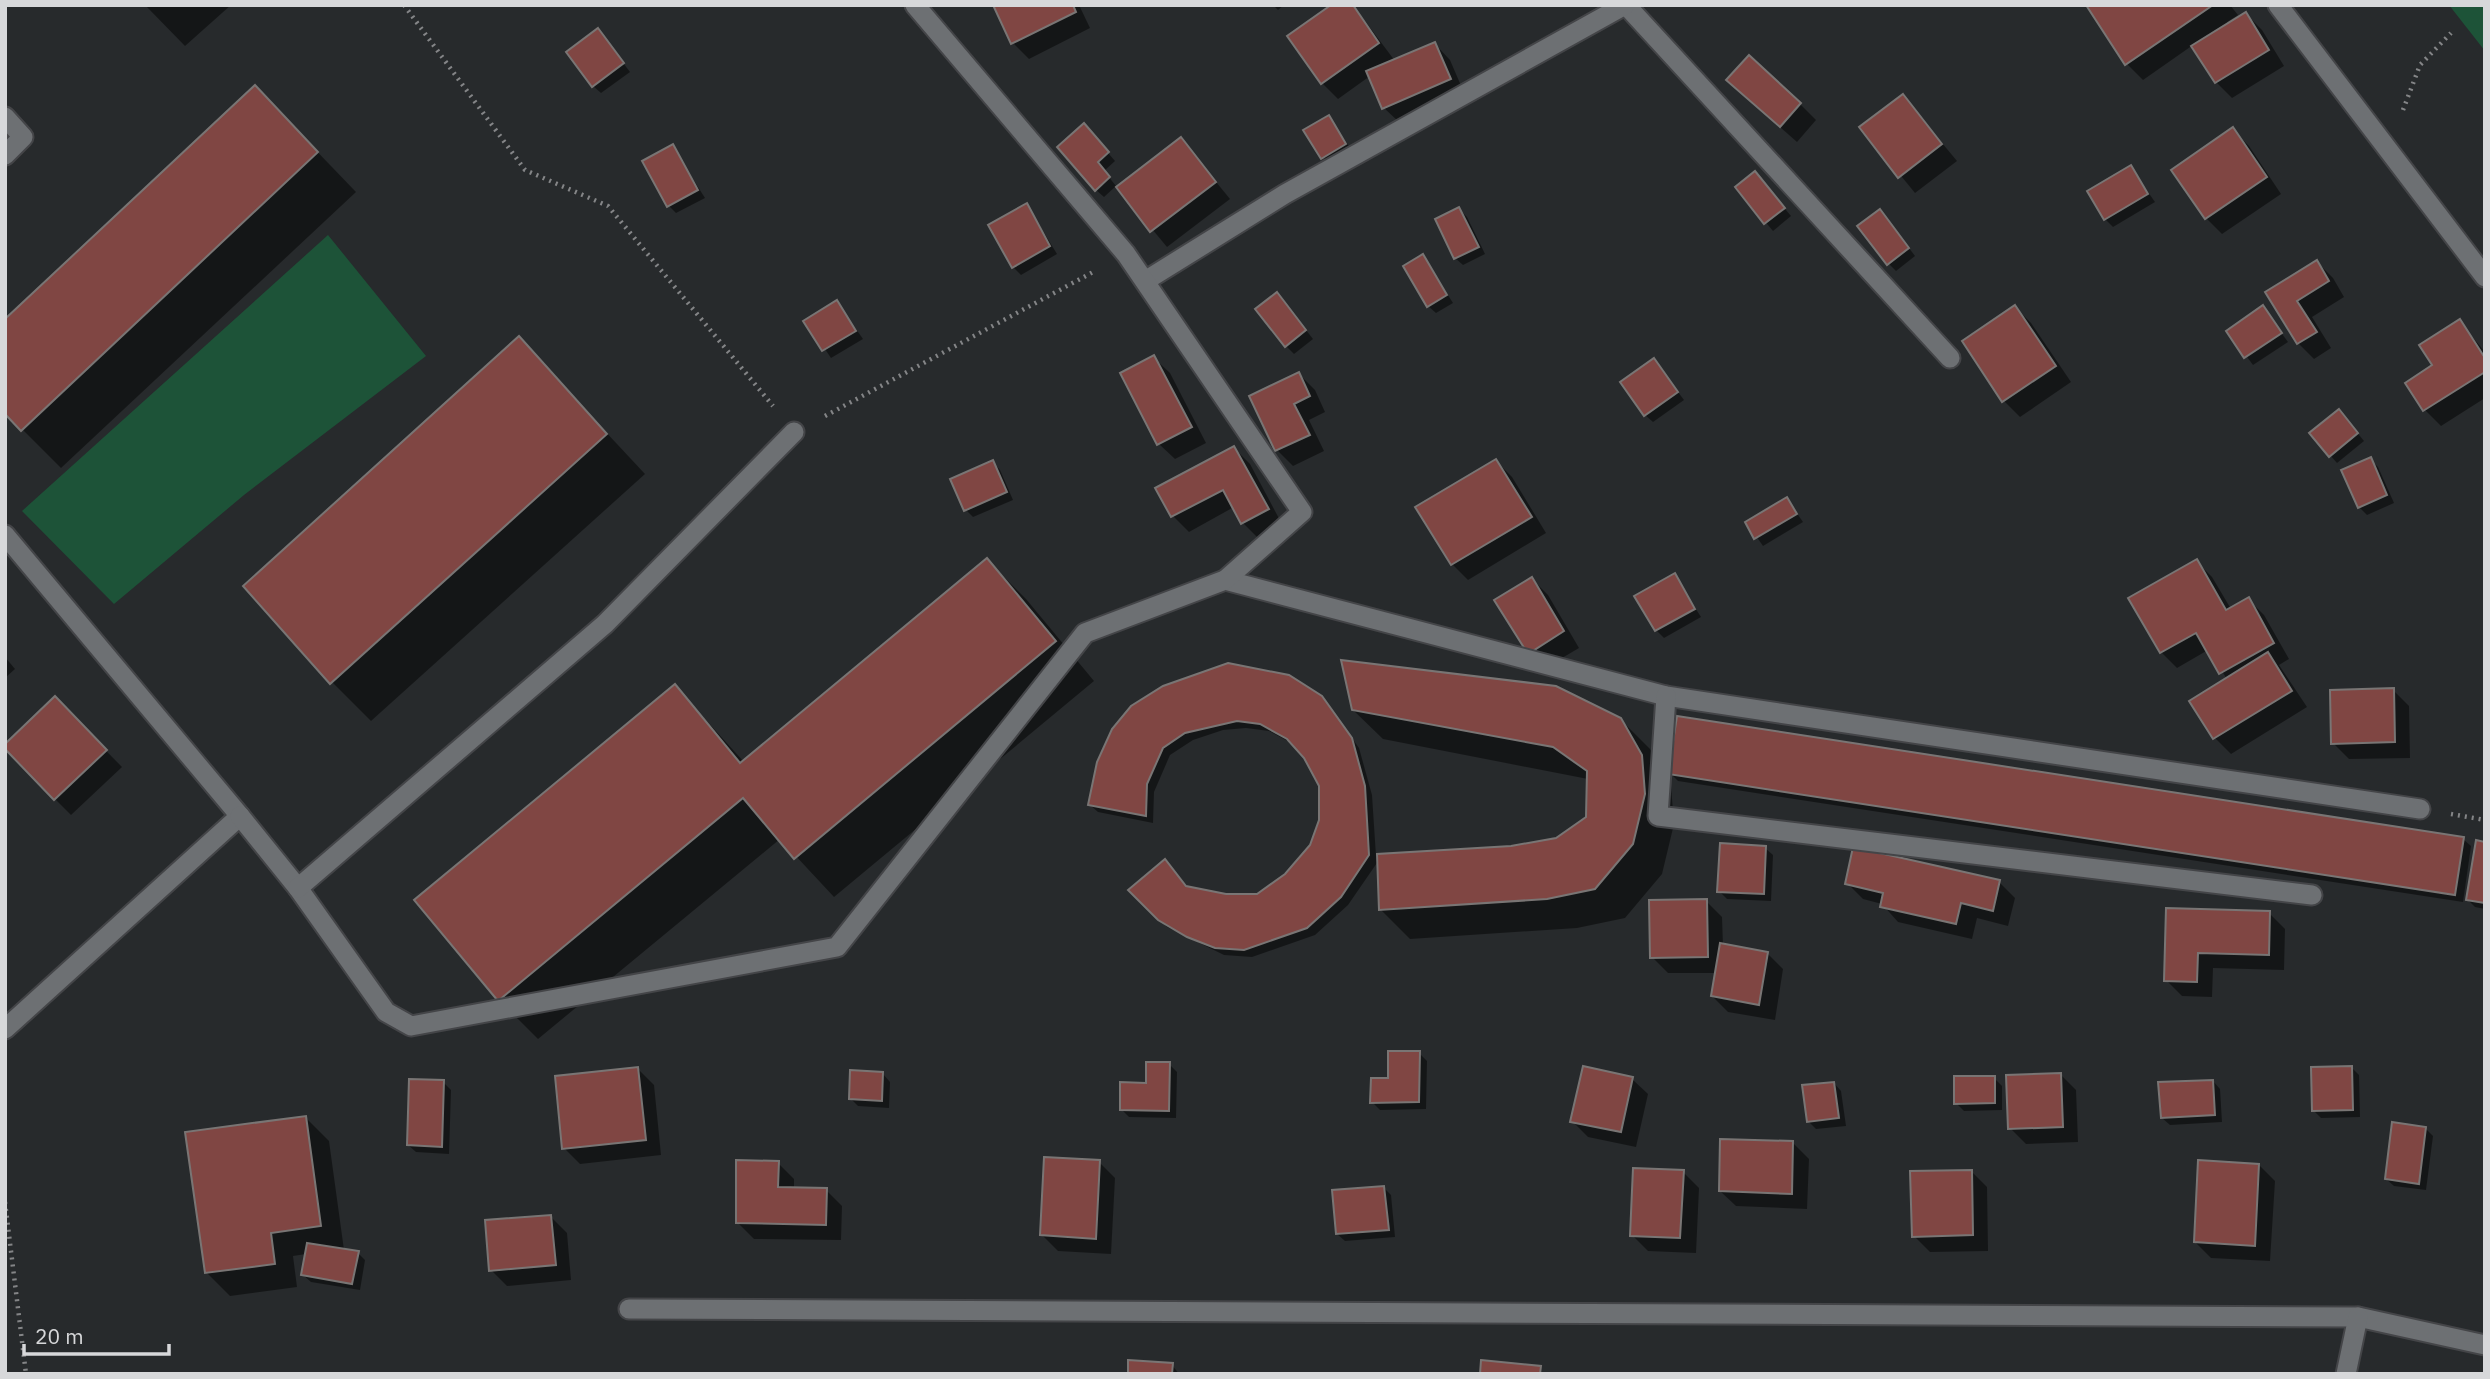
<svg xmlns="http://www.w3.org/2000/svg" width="2490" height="1379" font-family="'IBM Plex Sans',sans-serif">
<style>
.green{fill:#1d5338}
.shadow{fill:#0007}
.building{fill:#804643;stroke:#797574;stroke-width:2}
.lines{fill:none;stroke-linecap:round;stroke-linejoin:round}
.service-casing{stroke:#444548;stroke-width:23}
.path{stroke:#848587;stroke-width:4.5;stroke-dasharray:2 5;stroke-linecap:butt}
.service{stroke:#6d7073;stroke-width:19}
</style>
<rect width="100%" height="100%" fill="#272a2c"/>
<g class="green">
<polygon points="2449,5 2485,5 2485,51"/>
<polygon points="328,235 426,356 244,495 114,604 22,511"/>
</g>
<g class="shadow">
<polygon points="145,5 231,5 185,46"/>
<polygon points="995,5 1079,5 1090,28 1029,59 1013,43"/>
<polygon points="1273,5 1284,5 1278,10"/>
<polygon points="1353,5 1395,61 1435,44 1450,60 1465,95 1400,123 1384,108 1370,76 1338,99 1322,83"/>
<polygon points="2088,5 2230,5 2238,15 2227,22 2229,25 2246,14 2262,30 2284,66 2232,98 2216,82 2193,45 2143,80 2127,64"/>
<polygon points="598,30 630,72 601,93 593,86"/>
<polygon points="255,87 356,192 61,468 22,429"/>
<polygon points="1745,96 1800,104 1816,120 1797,142"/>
<polygon points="1903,96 1957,161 1915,193 1862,128"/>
<polygon points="1329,117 1353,152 1330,166 1306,131"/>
<polygon points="2233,130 2249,146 2281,194 2222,234 2206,218"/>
<polygon points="1091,133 1115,161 1104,171 1116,186 1104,197 1096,190"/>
<polygon points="1181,139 1230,199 1167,247 1118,188"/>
<polygon points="672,146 705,198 676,213 669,206"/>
<polygon points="2131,168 2155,202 2113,227 2105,219"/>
<polygon points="1755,173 1791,216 1773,231 1737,188"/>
<polygon points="1027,205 1057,254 1021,275 1013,267"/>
<polygon points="1459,209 1467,217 1485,254 1463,265 1455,258"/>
<polygon points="1887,219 1915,256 1896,271 1888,263"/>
<polygon points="1423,256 1453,303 1436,313 1428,306"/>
<polygon points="2317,262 2333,278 2344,297 2312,317 2331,348 2314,359 2298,343 2267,292"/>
<polygon points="837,302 863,339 831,358 806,321"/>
<polygon points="1284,302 1313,339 1294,354 1286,346"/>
<polygon points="2015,307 2031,323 2071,382 2020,417 2004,401"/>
<polygon points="2263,308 2288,342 2253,365 2228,331"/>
<polygon points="2459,321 2485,352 2485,398 2441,426 2425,410 2407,383 2434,365"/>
<polygon points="519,339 645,474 371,721 332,682"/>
<polygon points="1154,358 1170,373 1206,443 1175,459 1159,444"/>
<polygon points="1654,360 1684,400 1653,422 1645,415"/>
<polygon points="1299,374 1315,390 1325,412 1309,420 1324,451 1293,466 1277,450 1251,397"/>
<polygon points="2346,419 2364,441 2337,463 2330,455"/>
<polygon points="1234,448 1250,464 1283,526 1259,539 1243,523 1234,507 1189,532 1173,516"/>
<polygon points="2370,459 2378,467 2394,503 2367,515 2359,507"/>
<polygon points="1496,461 1512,477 1546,533 1468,580 1452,564"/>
<polygon points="993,462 1000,470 1013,500 973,517 966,510"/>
<polygon points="1787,499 1803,522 1763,546 1747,523"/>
<polygon points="987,560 1026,599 1094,681 834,897 780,839 538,1039 499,1000 417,900 675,686 744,762"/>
<polygon points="2196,561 2212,577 2231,609 2248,599 2264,615 2289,659 2279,665 2307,707 2231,754 2215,738 2192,702 2227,679 2208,650 2177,668 2161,652"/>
<polygon points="1674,575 1701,617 1664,638 1656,630"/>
<polygon points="1532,579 1548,595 1579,648 1545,668 1497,600"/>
<polygon points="5,657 15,669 5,678"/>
<polygon points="2393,690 2409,706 2410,758 2349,759 2333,743"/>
<polygon points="55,699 122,767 71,815 55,799"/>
<polygon points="1329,706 1359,748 1372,795 1376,856 1511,848 1556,840 1588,818 1588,779 1383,739 1353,710 1620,719 1650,749 1671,786 1674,824 1662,874 1625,918 1577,928 1410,939 1380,909 1379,860 1348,905 1315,935 1252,957 1224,955 1167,927 1130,890 1187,888 1226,896 1258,896 1286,875 1311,846 1321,820 1321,785 1306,757 1295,745 1269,731 1246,728 1223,730 1193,740 1170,755 1154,792 1153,823 1098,812 1090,805 1114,730"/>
<polygon points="1670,773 2463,839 2471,846 2463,902 1678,781"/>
<polygon points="2485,843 2485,909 2475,907 2467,899"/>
<polygon points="1765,848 1773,855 1771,901 1727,899 1719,891"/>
<polygon points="1999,882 2015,898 2008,926 1977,918 1972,939 1898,922 1882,904 1863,899 1847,883"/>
<polygon points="1706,901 1722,917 1723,946 1767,953 1783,969 1775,1020 1728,1012 1712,996 1716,973 1668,973 1652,957"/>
<polygon points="2168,910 2269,913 2285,929 2284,970 2213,968 2212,997 2182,996 2166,980"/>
<polygon points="1419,1053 1427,1061 1426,1109 1380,1110 1372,1102"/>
<polygon points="1169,1064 1177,1072 1176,1118 1129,1117 1121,1109"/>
<polygon points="2351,1067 2359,1075 2360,1117 2321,1118 2314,1111"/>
<polygon points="638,1069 654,1085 661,1155 580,1164 564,1148"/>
<polygon points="883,1074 890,1082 889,1108 858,1106 850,1098"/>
<polygon points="2060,1074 2076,1090 2078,1142 2026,1144 2010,1128"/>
<polygon points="1994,1078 2002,1086 2002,1110 1964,1111 1956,1103"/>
<polygon points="1632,1079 1648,1094 1636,1147 1588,1137 1572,1121"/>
<polygon points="2213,1081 2220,1089 2222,1122 2170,1125 2162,1118"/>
<polygon points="443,1082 451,1090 449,1154 416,1152 408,1145"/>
<polygon points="1834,1083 1841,1091 1846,1126 1816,1129 1808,1121"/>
<polygon points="306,1118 329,1141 344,1250 358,1253 365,1260 360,1290 311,1282 303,1275 306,1254 293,1256 297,1287 230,1296 207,1273"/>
<polygon points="2425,1128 2433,1136 2426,1190 2394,1186 2386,1179"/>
<polygon points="1793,1143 1809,1159 1807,1209 1736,1206 1720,1191"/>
<polygon points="1099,1162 1115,1178 1111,1254 1058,1251 1042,1235"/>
<polygon points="778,1163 794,1179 794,1189 826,1190 842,1206 841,1240 754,1239 738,1223"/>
<polygon points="2259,1165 2275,1181 2270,1261 2211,1258 2195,1242"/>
<polygon points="1971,1171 1987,1187 1988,1251 1930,1252 1914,1236"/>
<polygon points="1683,1172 1699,1188 1696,1253 1648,1251 1632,1235"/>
<polygon points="1384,1188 1391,1195 1395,1237 1345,1241 1337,1234"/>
<polygon points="551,1217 567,1233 571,1280 507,1286 491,1270"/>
<polygon points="1172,1365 1179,1374 1129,1374"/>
</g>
<g class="building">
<polygon points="993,5 1073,5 1076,12 1011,44"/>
<polygon points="1331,5 1353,5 1379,43 1321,84 1287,36"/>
<polygon points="2086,5 2213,5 2125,65"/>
<polygon points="2246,12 2269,50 2215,83 2191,46"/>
<polygon points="598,28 624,63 592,87 566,52"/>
<polygon points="1435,42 1451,79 1382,109 1366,71"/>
<polygon points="1749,55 1801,103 1780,127 1726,80"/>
<polygon points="255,85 318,152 21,431 5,414 5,319"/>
<polygon points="1903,94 1942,144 1898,178 1859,127"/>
<polygon points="1329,115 1346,144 1321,159 1303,130"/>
<polygon points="1084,123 1109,152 1098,162 1110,177 1095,191 1057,147"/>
<polygon points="2233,127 2267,177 2205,219 2171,170"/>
<polygon points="1181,137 1216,182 1150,232 1116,187"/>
<polygon points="673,144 698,190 667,207 642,161"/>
<polygon points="2131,165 2148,194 2104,220 2087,191"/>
<polygon points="1755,171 1785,208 1764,224 1735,187"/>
<polygon points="1027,203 1050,246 1012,268 988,225"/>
<polygon points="1459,207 1479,247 1454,259 1435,219"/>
<polygon points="1880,209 1909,248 1887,265 1857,226"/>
<polygon points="1423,254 1447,295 1427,307 1403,266"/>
<polygon points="2317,260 2329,281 2297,301 2317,332 2297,344 2265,292"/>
<polygon points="1277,292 1306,330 1285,347 1255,309"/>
<polygon points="837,300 856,331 822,351 803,321"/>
<polygon points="2015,305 2056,366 2002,402 1962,341"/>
<polygon points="2263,305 2282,333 2244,358 2226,331"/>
<polygon points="2460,319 2485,358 2485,372 2423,411 2405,383 2432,365 2419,345"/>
<polygon points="519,336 607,434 330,684 243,586"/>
<polygon points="1154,355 1192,427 1157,445 1120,373"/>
<polygon points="1654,358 1678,392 1644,416 1620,382"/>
<polygon points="1299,372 1310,396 1294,404 1310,435 1275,451 1249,396"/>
<polygon points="2339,409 2358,433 2329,457 2309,433"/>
<polygon points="1234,446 1269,509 1241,524 1223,490 1171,517 1155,488"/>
<polygon points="2371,457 2387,495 2358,508 2341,470"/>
<polygon points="1496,459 1532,517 1451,565 1415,507"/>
<polygon points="993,460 1007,492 964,511 950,479"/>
<polygon points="1787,497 1797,514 1754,539 1745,522"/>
<polygon points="987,558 1056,641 794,859 743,798 498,1001 414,900 675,684 740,763"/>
<polygon points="2197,559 2226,610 2249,597 2274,643 2219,674 2196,633 2160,653 2128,598"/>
<polygon points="1675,573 1695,609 1655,631 1634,596"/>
<polygon points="1532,577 1564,631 1528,654 1494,600"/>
<polygon points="2268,652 2292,691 2213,739 2189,701"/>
<polygon points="1341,660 1556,686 1621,718 1642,755 1645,794 1633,844 1595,889 1547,899 1379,910 1377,854 1511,846 1556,838 1586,817 1587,771 1553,747 1352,710"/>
<polygon points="1228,663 1289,675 1322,696 1352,738 1365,786 1369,855 1341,897 1307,928 1244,950 1215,948 1187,937 1158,920 1128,890 1165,859 1186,886 1226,894 1257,894 1285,874 1310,845 1319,820 1319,786 1304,758 1287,739 1260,724 1237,721 1185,733 1163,748 1147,784 1146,816 1088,805 1097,762 1112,729 1131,706 1163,686"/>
<polygon points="2394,688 2395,742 2331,744 2330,690"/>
<polygon points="55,696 107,750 54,800 5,749 5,744"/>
<polygon points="1677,716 2464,837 2455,895 1668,774"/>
<polygon points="2476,840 2485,842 2485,903 2466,900"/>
<polygon points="1720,843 1766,846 1764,894 1717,892"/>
<polygon points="1853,847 2000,880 1993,911 1961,903 1956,924 1880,907 1883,893 1845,884"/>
<polygon points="1707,899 1708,957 1650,958 1649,900"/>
<polygon points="2166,908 2270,911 2269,955 2198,953 2197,982 2164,981"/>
<polygon points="1720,943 1768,952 1759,1005 1711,996"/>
<polygon points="1388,1051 1420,1051 1419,1102 1370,1103 1371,1078 1388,1078"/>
<polygon points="1146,1062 1170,1062 1169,1111 1120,1110 1120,1082 1146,1083"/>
<polygon points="1583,1066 1633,1077 1621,1132 1570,1122"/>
<polygon points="2352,1066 2353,1110 2312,1111 2311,1067"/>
<polygon points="638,1067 646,1140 562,1149 555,1076"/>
<polygon points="850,1070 883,1072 882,1101 849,1099"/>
<polygon points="2061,1073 2063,1127 2008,1129 2006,1075"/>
<polygon points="1954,1076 1995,1076 1995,1103 1954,1104"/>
<polygon points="409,1079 444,1080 442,1147 407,1145"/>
<polygon points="2213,1080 2215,1115 2161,1118 2158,1082"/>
<polygon points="1834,1082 1839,1118 1807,1122 1802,1085"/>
<polygon points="306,1116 321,1226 271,1233 275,1264 205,1273 185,1132"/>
<polygon points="2392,1122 2426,1127 2419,1184 2385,1179"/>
<polygon points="1720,1139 1793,1141 1792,1194 1719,1191"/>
<polygon points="1044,1157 1100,1160 1096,1239 1040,1235"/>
<polygon points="736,1160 779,1161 778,1187 827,1188 826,1225 736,1223"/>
<polygon points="2198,1160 2259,1164 2255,1246 2194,1242"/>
<polygon points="1633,1168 1684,1170 1680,1238 1630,1236"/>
<polygon points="1972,1170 1973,1235 1912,1237 1910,1171"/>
<polygon points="1384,1186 1389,1230 1336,1234 1332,1190"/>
<polygon points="551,1215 556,1265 489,1271 485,1220"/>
<polygon points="307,1243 359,1251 352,1284 301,1275"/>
<polygon points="1128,1360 1173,1363 1172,1374 1128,1374"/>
<polygon points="1481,1360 1541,1366 1540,1374 1480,1374"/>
</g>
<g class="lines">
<g class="service-casing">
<g id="service">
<polyline points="1626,5 1950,358"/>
<polyline points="2278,5 2485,277"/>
<polyline points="5,117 23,137 5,155"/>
<polyline points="1145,281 1285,194 1625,5"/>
<polyline points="5,535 240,816 5,1029"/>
<polyline points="1225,580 1666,696 2420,809"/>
<polyline points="1666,696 1658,816 2312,895"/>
<polyline points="240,816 298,888 386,1012 411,1026 837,947 1085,633 1225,580 1302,512 1126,254 915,5"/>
<polyline points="298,888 605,624 794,432"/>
<polyline points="629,1309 2358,1317 2485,1345"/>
<polyline points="2346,1374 2358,1317"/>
</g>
</g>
<g class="path">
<polyline points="404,5 525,170 608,206 773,406"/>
<polyline points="2403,110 2420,65 2451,33"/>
<polyline points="825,416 1095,271"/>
<polyline points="2451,814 2485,820"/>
<polyline points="5,1202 26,1374"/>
</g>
<use href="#service" class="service"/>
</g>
<rect width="2490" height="1379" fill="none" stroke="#d7d8da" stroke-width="14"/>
<path d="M24 1344v10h145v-10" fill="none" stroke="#d7d8da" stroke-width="3.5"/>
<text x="35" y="1344" font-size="21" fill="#d7d8da" stroke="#272a2c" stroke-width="5" paint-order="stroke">20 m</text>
</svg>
